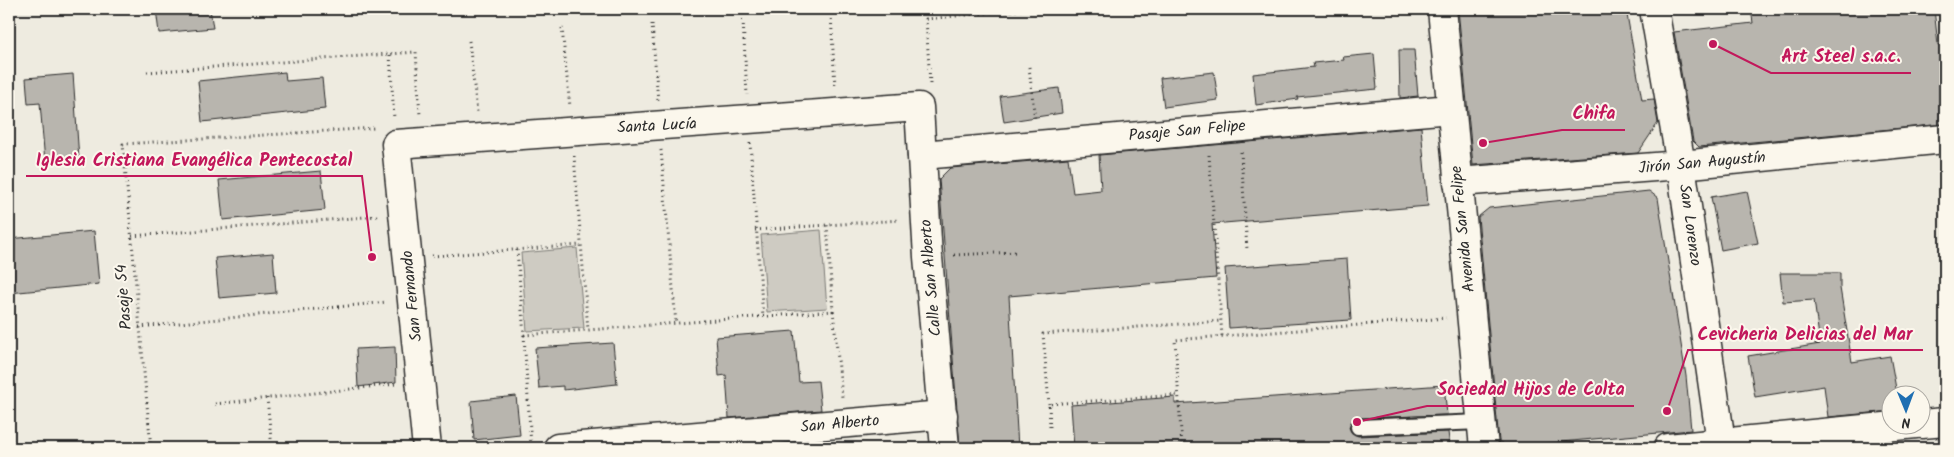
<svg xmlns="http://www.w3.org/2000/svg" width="1954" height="457" font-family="Kalam,sans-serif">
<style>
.green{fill:#cecbc2;stroke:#7c7b76}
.building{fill:#b8b5ae;stroke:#2b2b2b}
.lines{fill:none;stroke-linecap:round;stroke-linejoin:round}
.service-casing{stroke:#2b2b2b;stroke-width:18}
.minor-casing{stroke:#2b2b2b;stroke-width:31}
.tertiary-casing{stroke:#2b2b2b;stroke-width:31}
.path{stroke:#2b2b2b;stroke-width:3;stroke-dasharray:1 4;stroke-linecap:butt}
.service{stroke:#fbf7ec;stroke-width:14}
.minor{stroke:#fbf7ec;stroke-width:28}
.tertiary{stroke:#fbf7ec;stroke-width:28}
.labels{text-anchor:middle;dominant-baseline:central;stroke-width:4;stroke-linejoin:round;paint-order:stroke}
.street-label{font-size:16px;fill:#2b2b2b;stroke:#fbf7ec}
.leader{fill:none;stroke:#c2185b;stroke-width:2}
.callout-dot{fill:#c2185b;stroke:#fbf7ec;stroke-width:2}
.callout-label{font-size:18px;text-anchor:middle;font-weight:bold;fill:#c2185b;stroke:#fbf7ec;stroke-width:4;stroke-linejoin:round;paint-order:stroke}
</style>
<rect width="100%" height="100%" fill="#eeebe0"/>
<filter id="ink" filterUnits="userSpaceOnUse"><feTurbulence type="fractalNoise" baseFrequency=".02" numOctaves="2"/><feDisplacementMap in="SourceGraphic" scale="10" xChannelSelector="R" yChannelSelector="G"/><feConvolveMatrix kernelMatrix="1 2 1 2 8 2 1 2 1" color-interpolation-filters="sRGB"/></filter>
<g filter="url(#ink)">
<g class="green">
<polygon points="821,230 827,308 767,312 761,235"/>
<polygon points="577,248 584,328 527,331 521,253"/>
</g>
<g class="building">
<polygon points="156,9 210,9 213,28 159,33"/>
<polygon points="1458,9 1626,9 1642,100 1654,99 1658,123 1638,153 1473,165"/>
<polygon points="1751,9 1934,9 1938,45 1945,45 1945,124 1699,147 1693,141 1674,32 1753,23"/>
<polygon points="1399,50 1414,50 1418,96 1400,98"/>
<polygon points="1374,54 1377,89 1297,97 1298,99 1256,105 1253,74 1314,67 1313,63 1344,60 1343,57"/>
<polygon points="285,72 286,81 322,78 325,109 202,122 198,81"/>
<polygon points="1214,72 1218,100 1164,107 1160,78"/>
<polygon points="73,74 79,159 45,162 40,103 28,104 26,78"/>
<polygon points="1059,88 1062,113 1004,122 1000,96"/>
<polygon points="1421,127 1428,206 1212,224 1216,278 1009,296 1018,448 960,448 939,179 950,168 1068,158 1073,193 1101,190 1099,155"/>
<polygon points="321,171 325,210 223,220 219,180"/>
<polygon points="1649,191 1658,198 1686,376 1691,430 1507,447 1499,441 1478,217 1489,208"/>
<polygon points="1747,191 1758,243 1721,250 1711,197"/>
<polygon points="94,231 99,284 9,293 9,239"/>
<polygon points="273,253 276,293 219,298 215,258"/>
<polygon points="1347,259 1351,320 1229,328 1225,268"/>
<polygon points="1780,273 1840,273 1840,288 1852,362 1890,356 1897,394 1892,394 1892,411 1828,417 1824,386 1755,397 1748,356 1820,344 1814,300 1783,302"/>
<polygon points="794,331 799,382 818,381 821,410 729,418 726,375 719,376 716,337"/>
<polygon points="613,343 617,384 563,390 563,386 539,388 535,348"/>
<polygon points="395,347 396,382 358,387 356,349"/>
<polygon points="1444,385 1447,415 1358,418 1351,423 1349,428 1354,434 1358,436 1448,432 1450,448 1074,448 1071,405 1175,397 1175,404"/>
<polygon points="516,396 520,435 474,440 471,401"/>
</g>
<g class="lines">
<g class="service-casing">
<polyline id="service" points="1358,427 1481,422"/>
</g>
<g class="minor-casing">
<g id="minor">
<polyline points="1654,9 1681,165 1721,442"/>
<polyline points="922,155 1451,109"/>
<polyline points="1458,182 1681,165 1945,139"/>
<polyline points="1922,424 1945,422"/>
<polyline points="427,448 396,144 919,107 928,257 945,448"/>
<polyline points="558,448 943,415"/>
<polyline points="1668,448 1916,424"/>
</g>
</g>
<g class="tertiary-casing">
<polyline id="tertiary" points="1442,9 1484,448"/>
</g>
<g class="path">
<polyline points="1257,11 1287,9"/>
<polyline points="831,14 835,87"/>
<polyline points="743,20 747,95"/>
<polyline points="652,24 658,101"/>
<polyline points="562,28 570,107"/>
<polyline points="469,41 477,112"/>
<polyline points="390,55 394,119"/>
<polyline points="1029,67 1035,120"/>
<polyline points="147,72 416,52 420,116"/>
<polyline points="930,84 926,19 1027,9"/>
<polyline points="750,143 763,317"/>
<polyline points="661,150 676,324"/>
<polyline points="1241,152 1247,250"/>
<polyline points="1209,155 1222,336"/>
<polyline points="574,156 588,330"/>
<polyline points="755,230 827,225"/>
<polyline points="132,236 378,216"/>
<polyline points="517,250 524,335 833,311 827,225 900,220"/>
<polyline points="954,255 1017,252"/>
<polyline points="432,256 581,245"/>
<polyline points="833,311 842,397"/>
<polyline points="139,327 387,302"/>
<polyline points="524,335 531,446"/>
<polyline points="267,398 272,448"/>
<polyline points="215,404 396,384"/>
<polyline points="1049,404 1043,334 1221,321"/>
<polyline points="1050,427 1049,404 1178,395"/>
<polyline points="151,448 123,144 375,128"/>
<polyline points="1182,448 1175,340 1446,318"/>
</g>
<use href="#service" class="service"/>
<use href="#minor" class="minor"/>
<use href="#tertiary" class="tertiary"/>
</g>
</g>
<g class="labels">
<g class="street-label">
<text transform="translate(657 126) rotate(-3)">Santa Lucía</text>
<text transform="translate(1187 131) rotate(-5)">Pasaje San Felipe</text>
<text transform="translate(1702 163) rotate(-5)">Jirón San Augustín</text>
<text transform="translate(1690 225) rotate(82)">San Lorenzo</text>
<text transform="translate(1463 229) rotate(-96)">Avenida San Felipe</text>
<text transform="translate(931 278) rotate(-95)">Calle San Alberto</text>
<text transform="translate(412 296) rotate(-96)">San Fernando</text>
<text transform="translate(124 297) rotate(-95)">Pasaje 54</text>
<text transform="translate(840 424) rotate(-5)">San Alberto</text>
</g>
</g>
<path class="leader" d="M1713 44L1771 73H1911M1483 143L1562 130H1625M372 257L362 176H26M1667 411L1688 350H1923M1357 422L1427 406H1634"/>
<g class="callout-dot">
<circle cx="1713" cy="44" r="5"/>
<circle cx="1483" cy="143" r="5"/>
<circle cx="372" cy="257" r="5"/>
<circle cx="1667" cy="411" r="5"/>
<circle cx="1357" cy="422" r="5"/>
</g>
<g class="callout-label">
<text x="1841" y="62">Art Steel s.a.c.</text>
<text x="1594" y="119">Chifa</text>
<text x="194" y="166">Iglesia Cristiana Evangélica Pentecostal</text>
<text x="1805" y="340">Cevicheria Delicias del Mar</text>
<text x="1531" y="395">Sociedad Hijos de Colta</text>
</g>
<rect width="1954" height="457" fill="none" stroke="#fbf7ec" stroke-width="30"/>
<rect x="15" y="15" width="1924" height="427" fill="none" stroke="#2b2b2b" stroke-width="2" filter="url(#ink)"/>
<g transform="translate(1906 410) rotate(179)"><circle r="24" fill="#fbf7ec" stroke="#a8a59f"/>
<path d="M0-4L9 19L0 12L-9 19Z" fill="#1f6fb2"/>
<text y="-8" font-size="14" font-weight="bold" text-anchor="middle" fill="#2b2b2b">N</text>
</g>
</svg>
